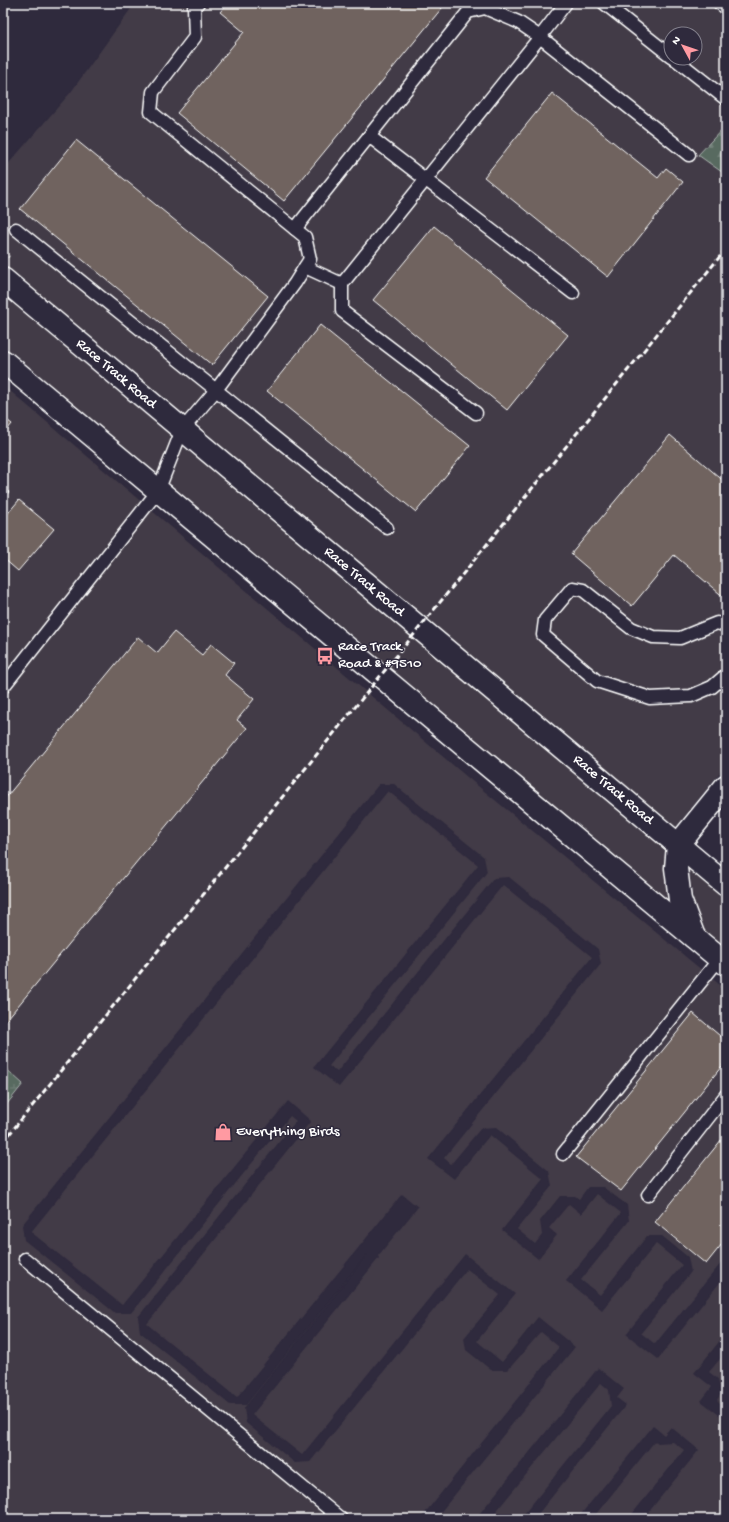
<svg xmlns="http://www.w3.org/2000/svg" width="729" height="1522" font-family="'Gochi Hand',sans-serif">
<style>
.built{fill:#423b47;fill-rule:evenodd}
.forest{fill:url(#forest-firs);stroke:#acb4b0}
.wetland{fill:url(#wetland-marsh);stroke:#acb4b0}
.building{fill:#6f635e;stroke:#fff}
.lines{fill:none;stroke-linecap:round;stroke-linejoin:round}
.lane-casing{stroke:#fff;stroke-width:15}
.street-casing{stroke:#fff;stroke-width:25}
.secondary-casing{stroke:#fff;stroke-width:25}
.path{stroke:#fff;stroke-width:2.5;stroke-dasharray:4 3;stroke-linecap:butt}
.lane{stroke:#2f2a3d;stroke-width:12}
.street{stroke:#2f2a3d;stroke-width:22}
.secondary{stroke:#2f2a3d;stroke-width:22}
.rail{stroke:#fff;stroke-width:3;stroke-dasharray:6 3;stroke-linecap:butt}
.labels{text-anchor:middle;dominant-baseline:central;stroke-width:3;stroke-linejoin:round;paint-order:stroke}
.street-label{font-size:15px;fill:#fff;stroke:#2f2a3d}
.poi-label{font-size:15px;fill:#fff;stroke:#2f2a3d;text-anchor:start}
</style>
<defs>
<pattern id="forest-firs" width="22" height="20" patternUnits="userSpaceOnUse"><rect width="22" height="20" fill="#596a61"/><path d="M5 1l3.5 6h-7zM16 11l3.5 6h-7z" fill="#728079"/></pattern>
<pattern id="wetland-marsh" width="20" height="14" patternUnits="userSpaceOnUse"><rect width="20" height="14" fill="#596a61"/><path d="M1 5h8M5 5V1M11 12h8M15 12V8" fill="none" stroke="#728079"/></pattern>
</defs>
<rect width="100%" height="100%" fill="#2f2a3d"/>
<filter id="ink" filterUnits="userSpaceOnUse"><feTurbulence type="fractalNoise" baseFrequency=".025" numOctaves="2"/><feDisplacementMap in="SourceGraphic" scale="8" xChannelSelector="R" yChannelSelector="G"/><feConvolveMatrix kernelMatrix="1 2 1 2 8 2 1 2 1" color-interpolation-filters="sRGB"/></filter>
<g filter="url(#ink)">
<g class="built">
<path d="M 135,3 L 726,3 L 726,125 L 698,155 L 726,175 L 726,765 L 676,827 L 3,264 L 3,170 L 71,92 ZM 671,34 L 695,34 L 695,58 L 671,58 Z"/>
<polygon points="3,295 665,849 664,867 667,899 3,345"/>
<polygon points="3,385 467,777 726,990 726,1257 655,1344 641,1333 691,1272 688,1257 662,1236 647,1236 600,1295 581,1280 629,1221 627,1205 603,1187 588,1187 579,1199 575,1196 560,1196 540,1221 542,1235 535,1244 517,1229 552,1186 549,1171 496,1127 481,1128 451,1164 444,1158 601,964 598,949 509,877 494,878 337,1072 329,1066 487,872 484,857 394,784 379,784 22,1225 24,1240 115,1313 131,1313 290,1116 296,1121 138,1317 140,1332 230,1405 246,1405 369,1252 244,1408 246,1423 295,1463 310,1462 467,1269 500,1295 464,1338 466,1350 491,1370 508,1370 541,1332 559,1347 420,1519 3,1519 3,1109 23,1084 3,1066"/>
<polygon points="388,791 478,865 314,1067 339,1087 503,885 592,957 428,1159 454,1179 490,1135 543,1179 502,1230 538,1259 557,1235 549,1228 569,1204 581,1214 597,1194 621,1213 566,1281 602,1310 656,1244 682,1265 626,1334 658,1359 726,1275 726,1333 694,1373 712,1387 701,1401 723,1418 726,1414 726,1519 643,1519 699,1450 671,1427 664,1435 653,1426 577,1519 534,1519 626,1405 617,1398 624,1389 598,1368 475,1519 435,1519 575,1347 538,1317 502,1362 477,1341 515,1294 465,1254 302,1455 252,1415 379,1258 378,1256 418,1207 402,1194 237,1397 147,1324 311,1121 288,1101 122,1305 31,1232"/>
<polygon points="689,870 726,900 726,948 704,930 693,899"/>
<polygon points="726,1352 726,1396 720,1403 717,1400 721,1394 718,1379 709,1372"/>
<polygon points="601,1383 609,1390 611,1406 520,1519 490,1519"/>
<polygon points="655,1441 658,1443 673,1442 684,1450 628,1519 592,1519"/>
</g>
<polygon class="forest" points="726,125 726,175 698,155"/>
<polygon class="wetland" points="3,1066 23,1084 3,1109"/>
<g class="building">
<polygon points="228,3 446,3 284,201 177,113 244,32 220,12"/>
<polygon points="552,93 658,178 666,168 683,182 608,277 484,177"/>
<polygon points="76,140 268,296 212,365 20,209"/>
<polygon points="434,226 568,335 507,410 373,300"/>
<polygon points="320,325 470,446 416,512 267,391"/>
<polygon points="3,417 12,424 3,435"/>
<polygon points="670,435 726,483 726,599 674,555 632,606 571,554"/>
<polygon points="3,488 9,492 3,499"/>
<polygon points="19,500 54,529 18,571 3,558 3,519"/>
<polygon points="174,632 202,655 211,644 234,663 225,675 254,699 237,720 247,728 3,1024 3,801 138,637 157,653"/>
<polygon points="693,1013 726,1041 726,1061 621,1191 576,1157"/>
<polygon points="726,1134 726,1239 706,1264 655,1222"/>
</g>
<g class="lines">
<g class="lane-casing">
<g id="lane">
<polyline points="198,3 194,7 195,37 153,92 151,112 305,237 310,259 295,283 216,390 387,528"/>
<polyline points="566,3 540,37 689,155"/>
<polyline points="604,3 671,56"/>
<polyline points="719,3 726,8"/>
<polyline points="674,58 726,99"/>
<polyline points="369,136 573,293"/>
<polyline points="295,229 468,12 485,8 518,22 540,37 342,284 305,267"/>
<polyline points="342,284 342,311 476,413"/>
<polyline points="726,626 717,623 680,638 653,637 631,628 583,590 572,588 545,620 543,635 597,681 650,698 691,696 712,687 726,675"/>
<polyline points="3,687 158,491 182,430 216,390 16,229"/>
<polyline points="563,1154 720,958"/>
<polyline points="648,1195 726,1095"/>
<polyline points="25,1259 341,1519"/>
</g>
</g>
<g class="street-casing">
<polyline id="street" points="694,937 680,900 676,868 678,845 726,786"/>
</g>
<g class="secondary-casing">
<g id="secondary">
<polyline points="3,279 726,885"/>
<polyline points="3,361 726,964"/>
</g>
</g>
<g class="path">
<polyline points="3,252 9,257"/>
<polyline points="721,986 726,990"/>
</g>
<use href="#lane" class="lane"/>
<use href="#street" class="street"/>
<use href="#secondary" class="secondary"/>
<polyline class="rail" points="3,1142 726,249"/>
</g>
</g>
<defs>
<g id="bus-bare" transform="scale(1.38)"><path d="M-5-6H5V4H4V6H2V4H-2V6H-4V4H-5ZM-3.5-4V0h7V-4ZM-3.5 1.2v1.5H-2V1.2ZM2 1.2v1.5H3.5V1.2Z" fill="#ff9aa2" stroke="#2f2a3d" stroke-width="2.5" paint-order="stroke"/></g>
<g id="shop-bare" transform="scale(1.38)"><path d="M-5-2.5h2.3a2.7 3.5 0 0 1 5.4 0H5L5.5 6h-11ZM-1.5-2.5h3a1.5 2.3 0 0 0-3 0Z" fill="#ff9aa2" stroke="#2f2a3d" stroke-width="2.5" paint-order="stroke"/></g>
</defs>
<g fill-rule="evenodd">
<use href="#bus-bare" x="325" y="656"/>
<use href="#shop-bare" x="223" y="1132"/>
</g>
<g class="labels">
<g class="street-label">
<text transform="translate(116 374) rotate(40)">Race Track Road</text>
<text transform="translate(364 582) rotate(40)">Race Track Road</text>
<text transform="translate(613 790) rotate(40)">Race Track Road</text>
</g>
<g class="poi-label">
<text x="338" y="647">Race Track<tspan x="338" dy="17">Road &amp; #9510</tspan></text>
<text x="236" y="1132">Everything Birds</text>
</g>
</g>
<rect width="729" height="1522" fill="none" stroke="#2f2a3d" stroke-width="16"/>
<rect x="8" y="8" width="713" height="1506" fill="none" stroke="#fff" stroke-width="1.5" filter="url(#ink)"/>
<g transform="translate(683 46) rotate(310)"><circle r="19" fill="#2f2a3d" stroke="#827f8b"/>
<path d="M0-3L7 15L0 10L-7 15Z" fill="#ff9aa2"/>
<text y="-6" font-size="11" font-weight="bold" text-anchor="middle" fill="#ffffff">N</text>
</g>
</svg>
